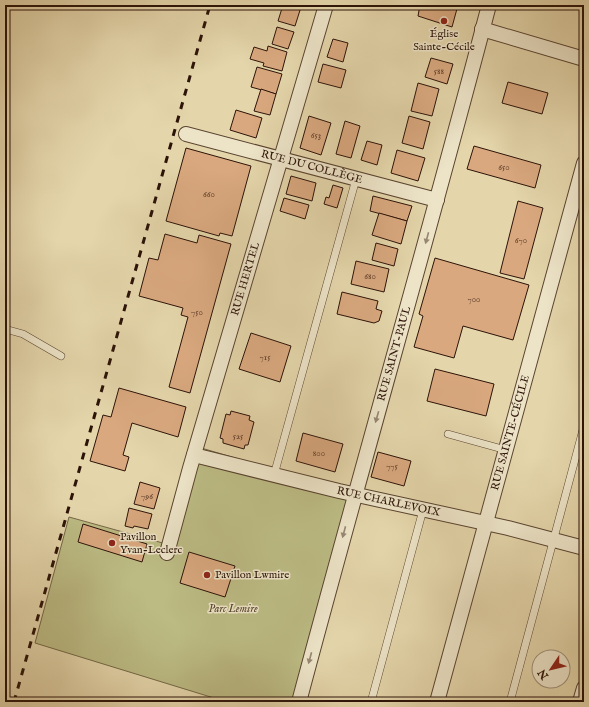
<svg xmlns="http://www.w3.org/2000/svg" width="589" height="707" font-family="'IM FELL English',serif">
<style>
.green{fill:#bcbb84;stroke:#746746}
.building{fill:#d9a87f;stroke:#2c1308}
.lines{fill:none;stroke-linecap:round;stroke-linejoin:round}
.lane-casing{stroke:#5a4430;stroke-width:8}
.street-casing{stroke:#5a4430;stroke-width:16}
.path{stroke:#2c1308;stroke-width:2.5;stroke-dasharray:1 2;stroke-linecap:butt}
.lane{stroke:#ede4c8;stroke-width:7}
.street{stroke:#ede4c8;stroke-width:14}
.rail{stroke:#2c1308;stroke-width:3;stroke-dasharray:7 7;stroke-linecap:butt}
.oneway{fill:#968672}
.poi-dot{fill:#8f2418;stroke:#ede4c8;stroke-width:1.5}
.labels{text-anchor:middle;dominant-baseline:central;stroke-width:3;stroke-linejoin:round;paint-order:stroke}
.number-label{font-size:9px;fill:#573826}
.poi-label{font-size:11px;fill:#2c1308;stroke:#ede4c8;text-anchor:start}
.street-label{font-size:11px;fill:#2c1308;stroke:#ede4c8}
.park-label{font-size:11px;font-style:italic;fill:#57452d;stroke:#ede4c8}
</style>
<rect width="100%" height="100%" fill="#e4d5aa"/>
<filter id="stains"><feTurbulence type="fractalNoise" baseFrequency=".005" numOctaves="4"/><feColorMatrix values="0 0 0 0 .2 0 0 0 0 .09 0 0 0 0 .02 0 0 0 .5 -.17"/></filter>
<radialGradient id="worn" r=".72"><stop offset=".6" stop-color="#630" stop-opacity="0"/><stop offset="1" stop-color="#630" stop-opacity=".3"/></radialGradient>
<polygon class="green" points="191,445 351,492 299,702 227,702 35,643 69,517 170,545"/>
<g class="building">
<polygon points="283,5 294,5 301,7 295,26 278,21"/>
<polygon points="420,5 458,5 452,27 418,16"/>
<polygon points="277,27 294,32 288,49 272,44"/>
<polygon points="333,39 348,43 343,62 327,57"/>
<polygon points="268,46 287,52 282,71 263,66 264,63 250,59 254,47 267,51"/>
<polygon points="431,58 453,64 447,84 425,77"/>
<polygon points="323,64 346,70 341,88 318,82"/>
<polygon points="257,67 282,74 276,94 251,87"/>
<polygon points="508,82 548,93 542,114 502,103"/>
<polygon points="418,83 439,89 432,116 411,111"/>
<polygon points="261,89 276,94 270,115 254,111"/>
<polygon points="236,110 262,118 256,138 230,130"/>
<polygon points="309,116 331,123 321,155 300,148"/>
<polygon points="409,116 430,122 423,149 402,143"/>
<polygon points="345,121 360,126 351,158 336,154"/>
<polygon points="367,141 382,145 377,165 361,160"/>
<polygon points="474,146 541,165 535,188 467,169"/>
<polygon points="186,148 251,166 232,236 220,233 219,236 166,221"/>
<polygon points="397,150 425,158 418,181 391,173"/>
<polygon points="291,176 316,183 312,201 286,194"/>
<polygon points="333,185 343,188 337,208 324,204 326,197 329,198"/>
<polygon points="373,196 412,206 407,221 370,211"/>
<polygon points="284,198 309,205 305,219 280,211"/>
<polygon points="518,201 543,208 524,279 500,273"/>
<polygon points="379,213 407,221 401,244 372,235"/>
<polygon points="165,234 197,243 199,235 231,244 190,393 169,387 188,317 181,315 183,308 139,296 149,258 158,260"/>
<polygon points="376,243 398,249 394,266 372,260"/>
<polygon points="435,258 529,285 513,340 463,326 454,358 414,347 423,316 419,314"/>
<polygon points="356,261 389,269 384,292 351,284"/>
<polygon points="342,292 378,301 376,309 382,311 379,321 374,323 337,314"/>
<polygon points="251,333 291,346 280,382 239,369"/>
<polygon points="435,369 494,384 486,416 427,401"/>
<polygon points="119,388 186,407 178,437 132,423 123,455 129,457 125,471 90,461 103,415 111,417"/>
<polygon points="231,411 250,416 249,420 254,422 248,445 245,445 244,449 223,443 223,439 220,438 226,414 230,415"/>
<polygon points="303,433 343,444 335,472 296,461"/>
<polygon points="378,452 411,461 404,486 371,477"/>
<polygon points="140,482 160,488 154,509 134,504"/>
<polygon points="129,508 152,514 148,529 134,526 133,528 125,526"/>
<polygon points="83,524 147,544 142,562 78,542"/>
<polygon points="189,552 235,566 225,597 180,583"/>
</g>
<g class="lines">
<g class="lane-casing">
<g id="lane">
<polyline points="5,329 23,334 61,356"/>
<polyline points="448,434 506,450"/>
<polyline points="274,475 356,179"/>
<polyline points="371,702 423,510"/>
<polyline points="510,702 584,426"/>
</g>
</g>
<g class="street-casing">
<g id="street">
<polyline points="482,29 584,59"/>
<path id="s1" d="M 186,134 L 437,200"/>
<path id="s2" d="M 194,455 L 339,491 L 508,528 L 584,548"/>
<path id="s3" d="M 167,553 L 190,468 L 326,5"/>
<path id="s4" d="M 299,702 C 361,469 428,238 489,5"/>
<path id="s5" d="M 437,702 L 584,163"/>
<polyline points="580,702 584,688"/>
</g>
</g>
<polyline class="path" points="5,20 9,5"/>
<use href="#lane" class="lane"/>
<use href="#street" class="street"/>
<polyline class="rail" points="14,702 210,5"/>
</g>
<defs><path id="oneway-solid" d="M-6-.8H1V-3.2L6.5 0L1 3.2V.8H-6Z"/></defs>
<g class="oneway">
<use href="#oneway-solid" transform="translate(427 238) rotate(105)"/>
<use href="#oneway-solid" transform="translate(377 417) rotate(106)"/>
<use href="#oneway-solid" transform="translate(344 532) rotate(105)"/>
<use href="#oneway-solid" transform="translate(310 658) rotate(105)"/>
</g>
<g class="poi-dot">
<circle cx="444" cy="21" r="4"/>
<circle cx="112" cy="543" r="4"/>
<circle cx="207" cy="575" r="4"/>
</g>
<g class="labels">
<g class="number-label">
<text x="439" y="71">588</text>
<text x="316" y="135">653</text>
<text x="504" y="167">650</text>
<text x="209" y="194">660</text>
<text x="521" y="240">670</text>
<text x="370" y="276">680</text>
<text x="474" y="299">700</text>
<text x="197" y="312">750</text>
<text x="265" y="357">715</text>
<text x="238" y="436">525</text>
<text x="319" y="453">800</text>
<text x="392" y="466">775</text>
<text x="147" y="496">796</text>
</g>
<g class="poi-label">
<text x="444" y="34" text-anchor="middle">Église<tspan x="444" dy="13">Sainte-Cécile</tspan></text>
<text x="120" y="537">Pavillon<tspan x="120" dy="13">Yvan-Leclerc</tspan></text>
<text x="215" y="575">Pavillon Lwmire</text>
</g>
<g class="street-label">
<text stroke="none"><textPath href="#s1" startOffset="130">RUE DU COLLÈGE</textPath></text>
<text stroke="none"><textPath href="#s3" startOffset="285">RUE HERTEL</textPath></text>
<text stroke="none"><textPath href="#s4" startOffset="361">RUE SAINT-PAUL</textPath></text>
<text stroke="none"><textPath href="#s5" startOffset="279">RUE SAINTE-CÉCILE</textPath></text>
<text stroke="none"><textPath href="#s2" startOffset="200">RUE CHARLEVOIX</textPath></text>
</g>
<g class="park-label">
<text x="233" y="609">Parc Lemire</text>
</g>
</g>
<rect width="589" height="707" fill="none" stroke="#e4d5aa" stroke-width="20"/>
<rect x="6" y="6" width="577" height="695" fill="none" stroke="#2c1308" stroke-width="2"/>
<rect x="10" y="10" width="569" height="687" fill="none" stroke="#2c1308"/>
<g transform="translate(551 669) rotate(235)"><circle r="19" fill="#ede4c8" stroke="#a0907b"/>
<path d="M0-3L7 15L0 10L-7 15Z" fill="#8f2418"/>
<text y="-6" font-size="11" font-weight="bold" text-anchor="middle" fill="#2c1308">N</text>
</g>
<rect width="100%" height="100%" filter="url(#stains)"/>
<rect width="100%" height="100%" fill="url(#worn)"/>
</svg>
